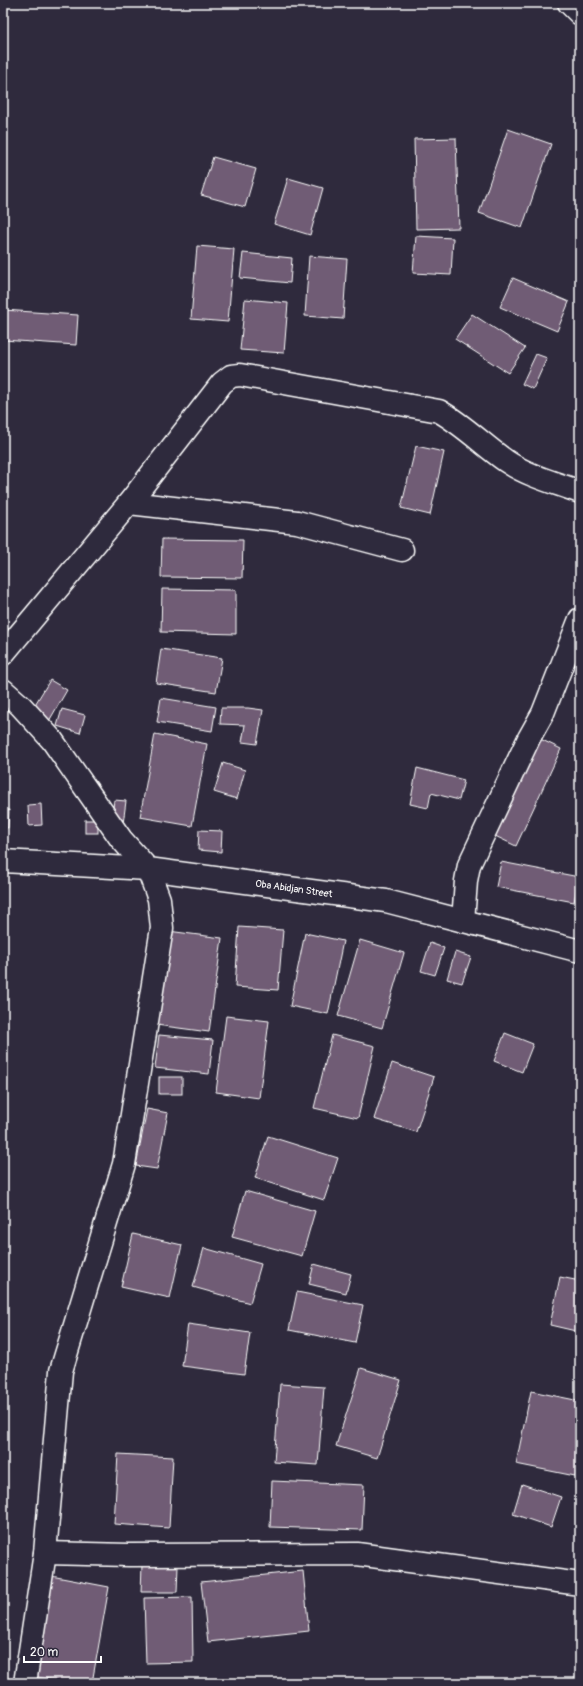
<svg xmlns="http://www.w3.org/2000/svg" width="583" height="1686" font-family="Pangolin,sans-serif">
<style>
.building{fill:#705c74;stroke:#fff}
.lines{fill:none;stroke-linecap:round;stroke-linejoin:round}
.street-casing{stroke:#fff;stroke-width:25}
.street{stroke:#2f2a3d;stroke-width:22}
.labels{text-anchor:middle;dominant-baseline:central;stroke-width:3;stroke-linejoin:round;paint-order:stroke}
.street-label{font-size:10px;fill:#fff;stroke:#2f2a3d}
</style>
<rect width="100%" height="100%" fill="#2f2a3d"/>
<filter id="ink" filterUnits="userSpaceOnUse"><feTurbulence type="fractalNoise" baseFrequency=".025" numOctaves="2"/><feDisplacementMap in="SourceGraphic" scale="8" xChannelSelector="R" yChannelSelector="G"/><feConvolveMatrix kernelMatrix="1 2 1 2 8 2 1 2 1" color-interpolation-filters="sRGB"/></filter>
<g filter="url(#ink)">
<g class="building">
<polygon points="508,129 551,144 522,228 479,213"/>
<polygon points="456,138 459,228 416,229 414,139"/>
<polygon points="213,157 256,169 245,207 201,195"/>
<polygon points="288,178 323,188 310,235 274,224"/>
<polygon points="416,236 453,238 451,275 413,273"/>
<polygon points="197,246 234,249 228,322 191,319"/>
<polygon points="243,253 292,258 290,283 240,278"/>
<polygon points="309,256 347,259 343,319 305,316"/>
<polygon points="513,278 569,302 557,331 500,307"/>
<polygon points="245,299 288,303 284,353 240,350"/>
<polygon points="3,310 78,315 76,345 3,340"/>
<polygon points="472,314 525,348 508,373 455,339"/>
<polygon points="536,354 547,358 533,389 522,384"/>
<polygon points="416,446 444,452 430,515 401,508"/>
<polygon points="162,539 243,540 242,578 161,577"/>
<polygon points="162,589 236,590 236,634 161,632"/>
<polygon points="161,649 222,658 216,692 156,683"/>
<polygon points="50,680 67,690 49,721 31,711"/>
<polygon points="161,698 216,707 212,731 157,722"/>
<polygon points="221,708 248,708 263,710 257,744 242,742 245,725 220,724"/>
<polygon points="62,709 85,715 80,733 57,726"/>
<polygon points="155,734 207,744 192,826 140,817"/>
<polygon points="536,737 561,749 516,846 491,834"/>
<polygon points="223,763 245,770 237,799 214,792"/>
<polygon points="417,768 464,780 459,800 431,793 428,808 410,804"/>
<polygon points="114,800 126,801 123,824 111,823"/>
<polygon points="41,804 42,825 29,826 28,805"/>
<polygon points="3,810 9,810 8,828 3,827"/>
<rect x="85" y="820" width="13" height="13"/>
<polygon points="199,830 222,831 221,852 198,850"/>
<polygon points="501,862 579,877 574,902 496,887"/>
<polygon points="239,927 283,930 278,990 235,987"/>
<polygon points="168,931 222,938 209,1032 156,1025"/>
<polygon points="305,933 343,941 328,1014 290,1006"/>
<polygon points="360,940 404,953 382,1028 338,1016"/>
<polygon points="430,943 444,948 435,975 421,971"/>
<polygon points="455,952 471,957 462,983 447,979"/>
<polygon points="226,1016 269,1021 259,1098 216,1092"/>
<polygon points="505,1033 533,1044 522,1072 494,1061"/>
<polygon points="159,1035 213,1040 209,1074 155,1068"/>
<polygon points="332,1035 375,1046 358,1118 314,1108"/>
<polygon points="392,1063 434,1077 416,1132 374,1119"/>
<rect x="159" y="1077" width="23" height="17"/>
<polygon points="147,1109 168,1113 157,1169 136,1166"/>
<polygon points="268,1136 338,1158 324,1200 255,1178"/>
<polygon points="245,1191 315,1211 302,1256 232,1237"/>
<polygon points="133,1234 182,1245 170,1298 121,1287"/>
<polygon points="204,1248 261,1264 250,1303 193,1287"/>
<polygon points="314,1264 351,1274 346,1293 309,1284"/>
<polygon points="560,1277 580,1281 580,1332 550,1325"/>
<polygon points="297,1292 363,1305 355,1343 289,1330"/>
<polygon points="188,1324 250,1333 244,1374 182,1366"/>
<polygon points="361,1368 401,1380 377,1458 336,1446"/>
<polygon points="280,1384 324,1387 318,1465 274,1462"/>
<polygon points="531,1391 580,1401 580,1477 516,1464"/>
<polygon points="118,1454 173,1457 169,1528 114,1524"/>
<polygon points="272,1481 364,1485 362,1530 270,1527"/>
<polygon points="522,1484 561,1497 551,1527 513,1514"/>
<polygon points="142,1565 178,1566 177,1592 141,1592"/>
<polygon points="303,1571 309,1631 208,1642 201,1582"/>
<polygon points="51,1576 109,1587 92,1683 72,1683 32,1676"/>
<polygon points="192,1597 193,1662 146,1663 144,1598"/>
</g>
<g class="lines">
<g class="street-casing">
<g id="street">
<polyline points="569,3 580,14"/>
<polyline points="129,503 297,522 402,550"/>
<path d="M 3,654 L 129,503 L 222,383 L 231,376 L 240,375 L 439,411 C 464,425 483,445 506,461 C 528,476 556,483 580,492"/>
<polyline points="3,690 21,706 52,740 121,839 148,869 159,899 162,928 124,1164 61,1371 45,1553 25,1683"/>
<polyline points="3,861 148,869 386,901 580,951"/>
<polyline points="463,921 466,881 469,865 529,738 543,713 580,619"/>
<polyline points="45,1553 129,1555 357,1554 580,1584"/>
</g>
</g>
<use href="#street" class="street"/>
</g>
</g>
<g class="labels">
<g class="street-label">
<text transform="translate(294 889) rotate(8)">Oba Abidjan Street</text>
</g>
</g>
<rect width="583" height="1686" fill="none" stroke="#2f2a3d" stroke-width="16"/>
<rect x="8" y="8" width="567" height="1670" fill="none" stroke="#fff" stroke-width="1.5" filter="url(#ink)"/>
<path d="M24 1656v6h77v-6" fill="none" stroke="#ffffff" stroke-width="2"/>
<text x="30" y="1656" font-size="12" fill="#ffffff" stroke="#2f2a3d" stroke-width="3" paint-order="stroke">20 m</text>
</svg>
